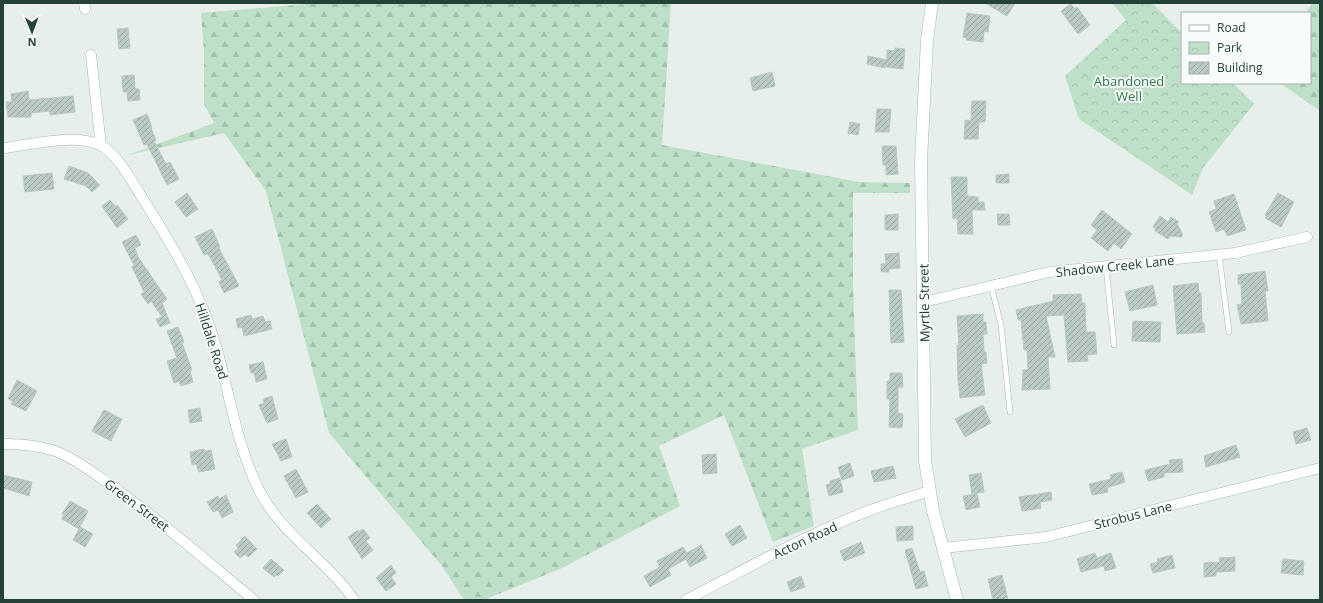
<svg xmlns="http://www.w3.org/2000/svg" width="1323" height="603" font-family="'Open Sans',sans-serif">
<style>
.forest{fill:url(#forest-firs)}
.park{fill:url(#park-crowns)}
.building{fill:url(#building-hatch);stroke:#b8c9c2}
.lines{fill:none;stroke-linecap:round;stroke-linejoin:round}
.lane-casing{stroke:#a8b8b2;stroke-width:6}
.street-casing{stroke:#a8b8b2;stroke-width:11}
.secondary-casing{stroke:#a4bbb3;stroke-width:13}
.lane{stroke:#fff;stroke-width:5}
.street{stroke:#fff;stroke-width:10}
.secondary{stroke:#fff;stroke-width:12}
.labels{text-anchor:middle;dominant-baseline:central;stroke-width:3.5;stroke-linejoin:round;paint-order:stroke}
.park-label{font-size:13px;fill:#2d7a4b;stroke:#f7fbf9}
.street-label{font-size:13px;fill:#24423a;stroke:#f7fbf9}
</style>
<defs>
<pattern id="forest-firs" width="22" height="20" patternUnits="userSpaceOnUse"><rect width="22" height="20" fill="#bfe0c8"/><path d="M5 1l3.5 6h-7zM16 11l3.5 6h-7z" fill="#a4c1ad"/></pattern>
<pattern id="park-crowns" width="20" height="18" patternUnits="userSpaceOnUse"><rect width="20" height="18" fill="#bfe0c8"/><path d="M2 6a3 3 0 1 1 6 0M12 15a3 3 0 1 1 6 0" fill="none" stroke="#a4c1ad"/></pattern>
<pattern id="building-hatch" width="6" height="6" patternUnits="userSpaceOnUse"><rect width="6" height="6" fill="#bbcac4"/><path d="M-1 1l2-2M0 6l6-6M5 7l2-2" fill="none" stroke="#98a6a0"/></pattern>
</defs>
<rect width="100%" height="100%" fill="#e6efeb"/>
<g class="forest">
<polygon points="319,3 671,3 662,145 859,182 910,183 910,193 853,193 853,284 858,430 802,449 814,526 773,542 724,415 659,446 680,506 562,568 484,600 464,600 442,566 329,433 266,191 224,133 128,155 214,123 204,104 204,51 201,13"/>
<polygon points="1312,3 1320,3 1320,111 1280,83 1310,83 1310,13 1306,13"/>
</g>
<polygon class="park" points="1112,3 1152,3 1182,33 1182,83 1233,83 1254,104 1203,168 1192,195 1079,119 1065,76 1126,20"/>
<g class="building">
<polygon points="985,3 1015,3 1007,16"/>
<polygon points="1071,4 1075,9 1077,7 1090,25 1078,34 1061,11"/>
<polygon points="967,13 990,16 988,32 984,31 983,42 966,40 967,38 963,37"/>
<polygon points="128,28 130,48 119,49 117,29"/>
<polygon points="895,48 905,49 903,69 886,67 886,63 885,68 867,64 868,56 887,60 887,50 895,51"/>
<polygon points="772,72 775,86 753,91 750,78"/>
<polygon points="134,75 135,89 139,89 140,100 128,101 127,92 123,92 122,76"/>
<polygon points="28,91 29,100 73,96 75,112 50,115 50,111 31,113 31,117 8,117 6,102 12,102 11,94"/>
<polygon points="972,101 986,101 985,122 979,122 978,139 964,139 965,120 971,121"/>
<polygon points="877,109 891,109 889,132 875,132"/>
<polygon points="147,114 152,128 151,128 156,140 154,141 166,164 170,162 179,179 167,185 147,144 144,145 133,120"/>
<polygon points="850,122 860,124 858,135 848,133"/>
<polygon points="882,146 896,146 898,174 886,175 886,165 883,165"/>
<polygon points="69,166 88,173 100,185 92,192 86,186 64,179"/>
<polygon points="52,173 54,189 25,192 23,176"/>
<polygon points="1009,174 1009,183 996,183 996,175"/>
<polygon points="951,177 967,177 967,196 978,197 978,202 984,202 985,210 972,210 973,234 958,234 957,218 953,219"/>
<polygon points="187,193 198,209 186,217 175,202"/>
<polygon points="1278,193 1294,202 1281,227 1265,218 1267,216 1265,215"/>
<polygon points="1234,194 1246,230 1227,236 1224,229 1216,232 1209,212 1216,209 1214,201"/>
<polygon points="110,200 116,207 117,205 128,219 117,228 102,206"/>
<polygon points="1102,210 1132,234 1121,249 1114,243 1108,251 1091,238 1097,230 1091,225"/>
<polygon points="898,214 898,230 885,230 885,215"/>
<polygon points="997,214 1009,214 1010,225 998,225"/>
<polygon points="1160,216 1168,222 1171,217 1179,222 1177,224 1182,233 1182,237 1170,236 1168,239 1155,231 1156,229 1153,227"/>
<polygon points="212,229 220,247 219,248 239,286 224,293 219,282 222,280 213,263 208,254 204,255 195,237"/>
<polygon points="136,235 141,245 135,248 138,257 167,299 162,303 170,323 160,327 156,319 162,317 151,301 148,304 141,294 144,292 132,267 134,265 122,242"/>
<polygon points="899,253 900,268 889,269 889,272 881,272 881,264 886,264 885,254"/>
<polygon points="1265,271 1268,291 1265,291 1268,321 1241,324 1237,305 1242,304 1241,284 1238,284 1238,275"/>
<polygon points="1198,283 1199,293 1201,293 1202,323 1204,323 1205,332 1177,334 1173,286"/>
<polygon points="1153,285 1157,305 1130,311 1125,292"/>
<polygon points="889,290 901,290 904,342 891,343"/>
<polygon points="1081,294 1082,303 1085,303 1086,332 1095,332 1097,354 1087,355 1088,361 1068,362 1064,315 1046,316 1055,357 1048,357 1050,389 1022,390 1023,370 1028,370 1027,350 1024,350 1021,320 1018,320 1016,310 1053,301 1053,295"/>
<polygon points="983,314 983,322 986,322 987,334 983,334 984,352 986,352 987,363 981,364 985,395 960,398 958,379 957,345 959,345 957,316"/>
<polygon points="251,315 252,319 263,316 265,322 270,321 272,329 244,336 242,327 238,328 236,319"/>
<polygon points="1133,321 1161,322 1160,342 1132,341"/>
<polygon points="178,327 184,342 182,343 192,370 190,371 193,382 181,386 179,381 174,383 167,361 177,358 167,331"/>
<polygon points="263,362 267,379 256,382 254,373 251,373 249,365"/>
<polygon points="890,373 902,373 903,387 898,387 898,413 903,414 902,428 889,427 890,399 887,399 887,381 890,381"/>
<polygon points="17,380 37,391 26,411 11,404 13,401 8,399"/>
<polygon points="272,396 278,419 267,423 259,405 264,403 263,399"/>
<polygon points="983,405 991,423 965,437 955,419"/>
<polygon points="200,408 202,421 190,423 188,410"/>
<polygon points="104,410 122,419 111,441 92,431"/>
<polygon points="1307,428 1311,440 1296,444 1293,432"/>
<polygon points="286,439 292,457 281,461 272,444"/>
<polygon points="1236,445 1240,457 1206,467 1204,456"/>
<polygon points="204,449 204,451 211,450 215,469 199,472 196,464 192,465 190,452"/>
<polygon points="716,454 717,473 703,474 702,455"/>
<polygon points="1182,459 1183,472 1164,473 1164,477 1148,481 1145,470 1170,464 1169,460"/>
<polygon points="850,463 854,476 842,480 838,467"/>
<polygon points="893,466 896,478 874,482 871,471"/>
<polygon points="296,469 308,492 296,498 284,476"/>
<polygon points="1122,472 1125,482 1107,488 1108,492 1092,495 1089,484 1111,479 1110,475"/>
<polygon points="981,473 984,492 972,494 969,475"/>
<polygon points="3,475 32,482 29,496 3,488"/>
<polygon points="840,478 843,492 829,496 826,485 830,484 830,481"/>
<polygon points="1051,492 1052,500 1040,502 1041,508 1022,511 1019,497"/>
<polygon points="977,494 980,507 966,510 963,496"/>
<polygon points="226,495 233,512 222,518 218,510 213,512 207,502 218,496 219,499"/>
<polygon points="70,501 88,511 79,529 62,519 64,515 62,514"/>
<polygon points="317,504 331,519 321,528 307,513"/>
<polygon points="740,525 747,538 732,546 725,534"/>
<polygon points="913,526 913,540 897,541 896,527"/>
<polygon points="80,527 93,534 85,547 73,540"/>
<polygon points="363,529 370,538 366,541 373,550 362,559 348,537 358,530 359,532"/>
<polygon points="245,536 257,549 248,557 245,554 240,558 234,552 238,548 236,545"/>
<polygon points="861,542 865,553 844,561 840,551"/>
<polygon points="701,545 707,558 690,567 686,559 668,569 671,575 650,587 644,576 660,567 657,561 683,547 687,553"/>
<polygon points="912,548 920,572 924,571 928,586 916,589 905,550"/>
<polygon points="1095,553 1097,558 1111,553 1116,568 1105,571 1104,566 1081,572 1077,559"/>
<polygon points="1172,555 1175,568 1153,573 1150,564 1158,562 1157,559"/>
<polygon points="1235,557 1235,571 1216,572 1216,576 1204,577 1204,563 1220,562 1219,558"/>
<polygon points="271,559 284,570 278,576 276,575 274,577 263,568"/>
<polygon points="1283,559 1304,561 1303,575 1281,573"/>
<polygon points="391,565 396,573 391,577 396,584 386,591 376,578"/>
<polygon points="1002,575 1008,600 993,600 988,579"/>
<polygon points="801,576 805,587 791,592 787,582"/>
</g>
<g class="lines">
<g class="lane-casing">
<g id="lane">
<polyline points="1219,255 1229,332"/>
<polyline points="1106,267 1114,345"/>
<polyline points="991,285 1001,325 1010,412"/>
</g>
</g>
<g class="street-casing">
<g id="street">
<polyline points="84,3 85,9"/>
<polyline points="91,55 101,146"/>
<path d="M 3,148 C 30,145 75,133 100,145 C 119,155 132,182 143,199 C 172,245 201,293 216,346 C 229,392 237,445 258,488 C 280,534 326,559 354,600"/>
<polyline points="924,302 1049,272 1235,253 1307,237"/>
<path d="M 3,444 C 21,444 43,446 60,453 C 81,462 100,478 119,491 C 166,525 209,563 254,600"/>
<polyline points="943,548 1046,537 1320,468"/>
<path d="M 686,600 C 746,569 805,535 868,511 C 888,503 909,498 929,491"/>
</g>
</g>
<g class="secondary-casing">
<polyline id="secondary" points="932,3 927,40 921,161 925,460 933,511 957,600"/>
</g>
<use href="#lane" class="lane"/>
<use href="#street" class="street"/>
<use href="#secondary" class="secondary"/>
</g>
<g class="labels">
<g class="park-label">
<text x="1129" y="81">Abandoned<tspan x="1129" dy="15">Well</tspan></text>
</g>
<g class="street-label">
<text transform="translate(1115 266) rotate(-6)">Shadow Creek Lane</text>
<text transform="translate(924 303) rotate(-91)">Myrtle Street</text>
<text transform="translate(212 341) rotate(72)">Hilldale Road</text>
<text transform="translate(137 505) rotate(37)">Green Street</text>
<text transform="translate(1133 515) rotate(-14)">Strobus Lane</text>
<text transform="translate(805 540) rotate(-25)">Acton Road</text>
</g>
</g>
<rect width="1323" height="603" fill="none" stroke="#24423a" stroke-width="8"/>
<rect x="1181" y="12" width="130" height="72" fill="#f7fbf9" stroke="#a3b1ad"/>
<rect x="1189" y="25" width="20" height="6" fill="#ffffff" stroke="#a3b1ad"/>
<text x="1217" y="32" font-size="12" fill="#24423a">Road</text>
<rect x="1189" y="42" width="20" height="12" fill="url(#park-crowns)" stroke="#a3b1ad"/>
<text x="1217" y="52" font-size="12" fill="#24423a">Park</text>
<rect x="1189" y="62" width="20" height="12" fill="url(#building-hatch)" stroke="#a3b1ad"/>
<text x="1217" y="72" font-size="12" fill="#24423a">Building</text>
<g transform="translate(32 32) rotate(179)" stroke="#f7fbf9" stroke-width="3" paint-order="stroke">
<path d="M0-3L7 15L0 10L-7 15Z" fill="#24423a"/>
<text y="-6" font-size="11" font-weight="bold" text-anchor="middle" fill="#24423a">N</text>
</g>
</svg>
